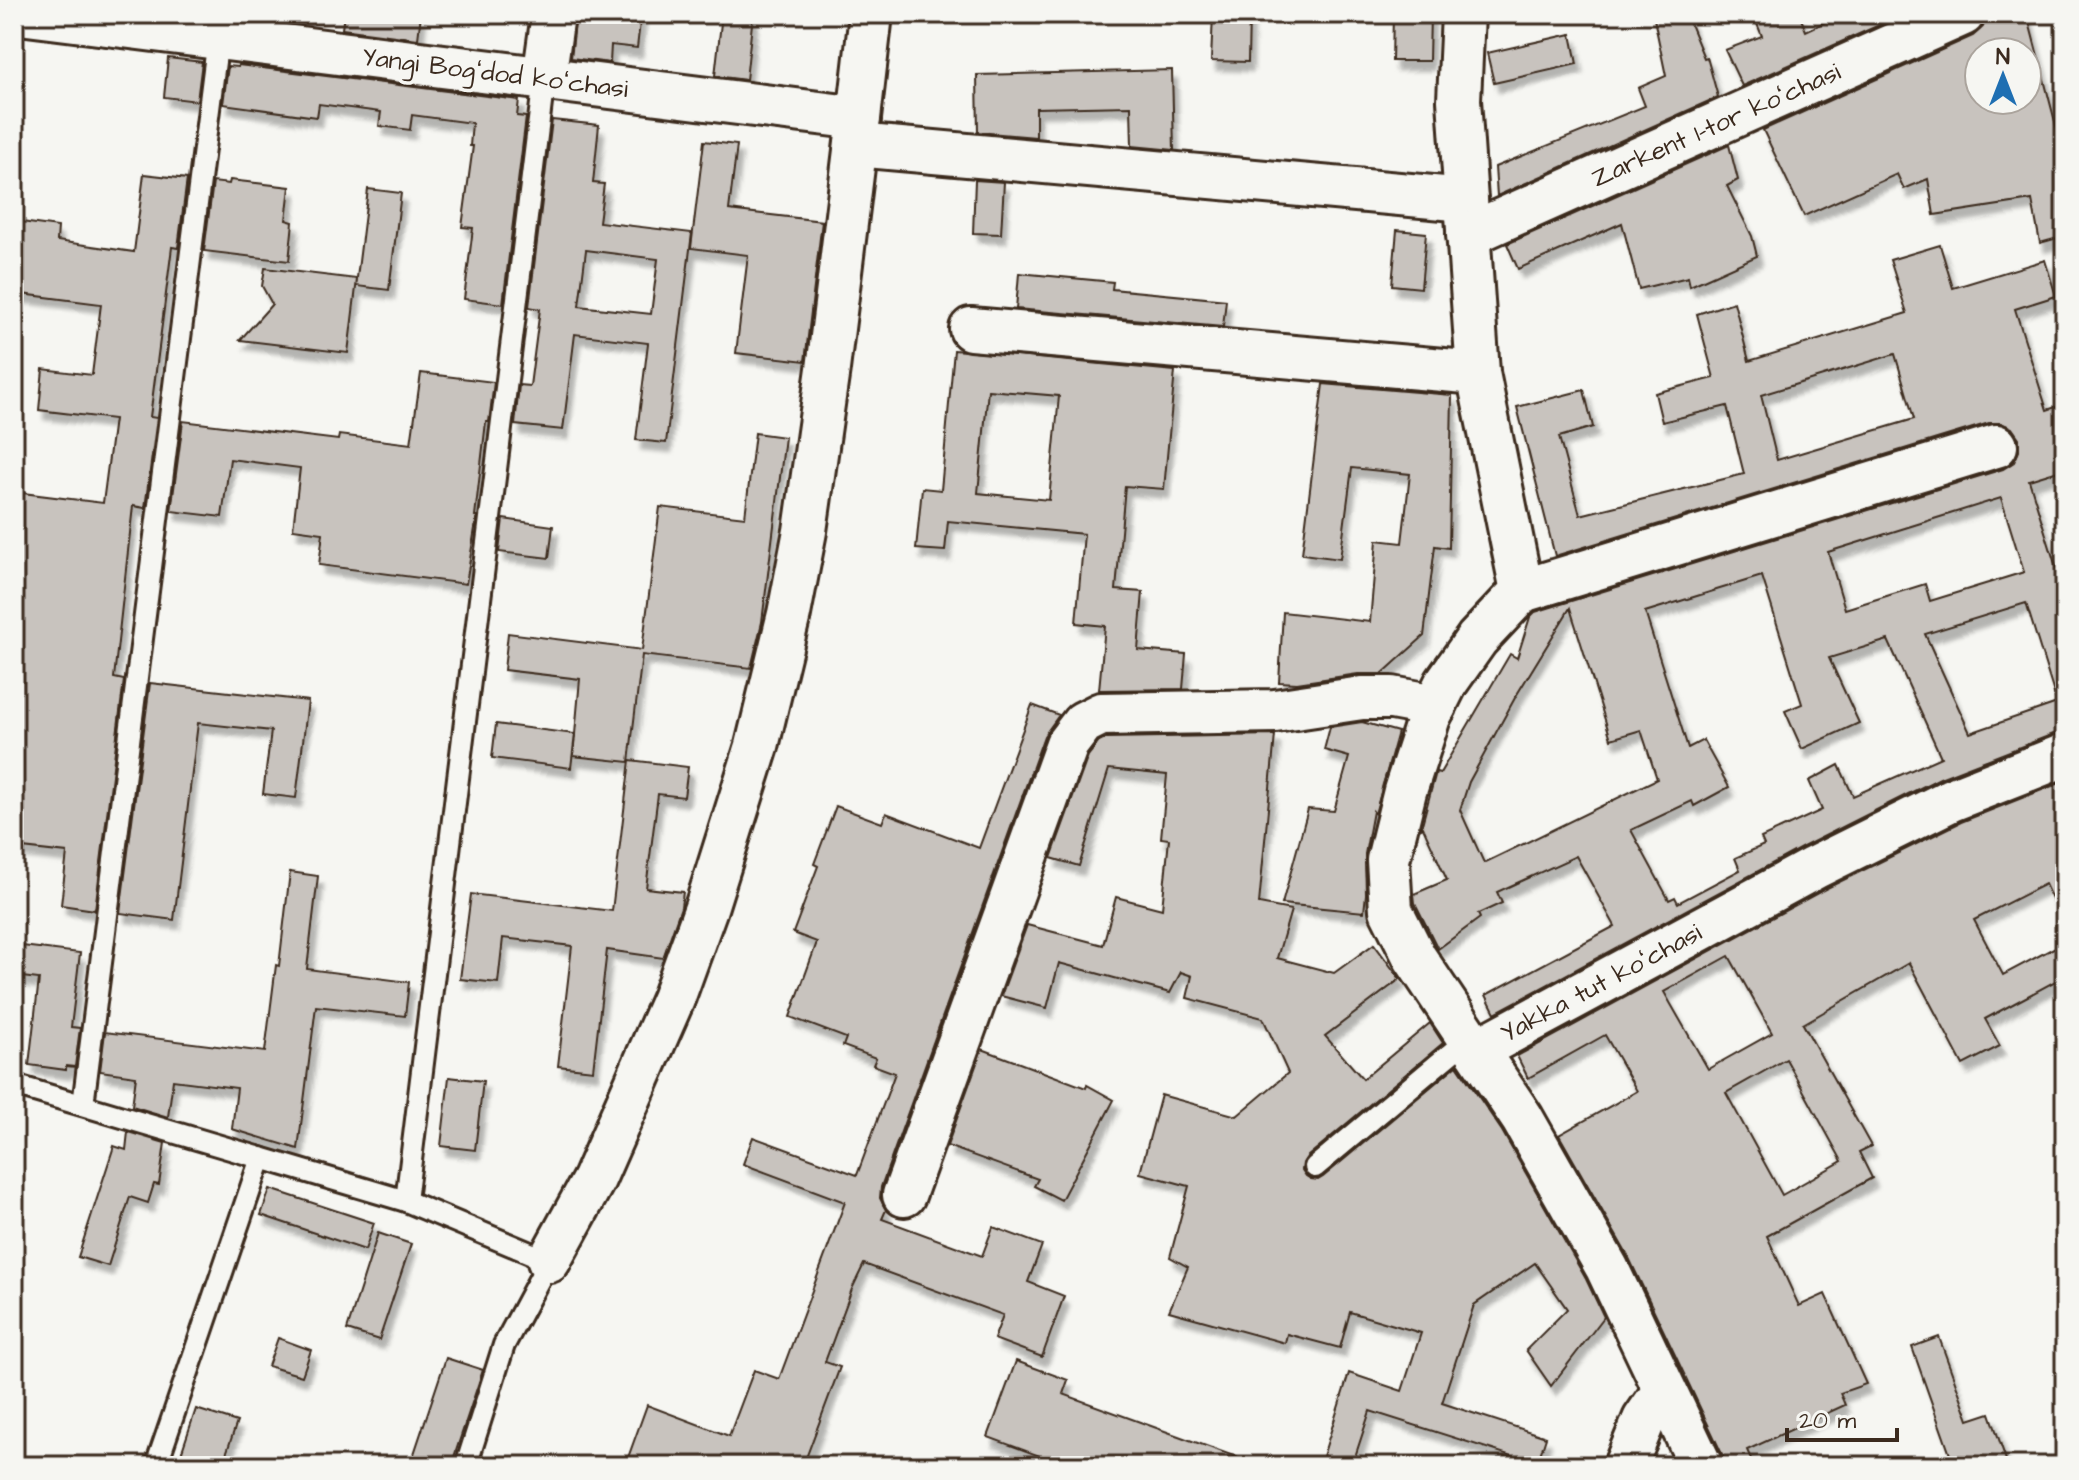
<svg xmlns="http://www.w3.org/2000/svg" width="2079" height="1480" font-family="'Architects Daughter',sans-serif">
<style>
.building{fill:#c8c3be;stroke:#3b2a1e;stroke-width:2;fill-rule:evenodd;filter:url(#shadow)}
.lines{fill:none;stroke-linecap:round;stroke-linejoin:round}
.lane-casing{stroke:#3b2a1e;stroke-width:26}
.street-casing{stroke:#3b2a1e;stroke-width:48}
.lane{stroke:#f6f6f2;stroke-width:20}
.street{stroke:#f6f6f2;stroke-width:42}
.labels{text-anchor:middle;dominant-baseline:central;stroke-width:7;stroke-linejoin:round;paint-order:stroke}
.street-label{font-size:26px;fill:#3b2a1e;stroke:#f6f6f2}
</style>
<defs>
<filter id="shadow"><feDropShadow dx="5" dy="9" stdDeviation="2" flood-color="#0004"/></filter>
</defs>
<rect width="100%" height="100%" fill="#f6f6f2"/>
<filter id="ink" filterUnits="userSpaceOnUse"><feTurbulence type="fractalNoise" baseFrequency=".0125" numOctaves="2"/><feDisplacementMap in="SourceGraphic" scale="16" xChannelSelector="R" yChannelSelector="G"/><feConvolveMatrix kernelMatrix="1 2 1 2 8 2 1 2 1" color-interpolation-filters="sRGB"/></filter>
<g filter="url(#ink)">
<g class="building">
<polygon points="244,14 282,14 281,22 244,17"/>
<polygon points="344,14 421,14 418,39 342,29"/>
<polygon points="576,14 641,14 637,48 611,45 610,63 571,58"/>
<polygon points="722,14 753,14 746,80 715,76"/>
<polygon points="1213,14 1249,14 1248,62 1211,61"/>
<polygon points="1393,14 1430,14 1429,61 1392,61"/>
<polygon points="1653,14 1686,14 1704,58 1707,57 1718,97 1497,196 1495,167 1645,106 1638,88 1666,76"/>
<polygon points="1753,14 1799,14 1806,31 1842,14 1904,14 1742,86 1725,50 1762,36"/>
<path d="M 1987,14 L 2027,14 L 2065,160 L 2065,236 L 2040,243 L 2032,200 L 1934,215 L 1928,179 L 1904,189 L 1897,174 L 1804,216 L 1763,130 L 1973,36 L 1983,27 ZM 1979,52 L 2027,52 L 2027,100 L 1979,100 Z"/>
<polygon points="1571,34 1577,64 1494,83 1487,53"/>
<polygon points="168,58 202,62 197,101 164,97"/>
<polygon points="238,65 519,100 517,116 526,117 503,304 464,299 473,228 462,227 473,146 470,146 472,123 412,115 410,130 379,126 381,112 319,104 317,117 223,104 228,66 238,67"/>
<polygon points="1172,70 1174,150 1132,146 1131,106 1036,108 1036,137 978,132 977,75"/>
<path d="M 552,120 L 599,125 L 593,183 L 604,184 L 599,222 L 692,233 L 666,443 L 636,440 L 648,343 L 575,334 L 563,430 L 515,425 L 519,385 L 530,386 L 540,309 L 529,307 ZM 586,250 L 658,259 L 651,314 L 579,306 Z"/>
<polygon points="704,141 737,145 729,210 822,221 805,361 736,353 748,255 691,248"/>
<polygon points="1729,145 1738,180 1727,186 1752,236 1757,256 1690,286 1688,277 1639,289 1622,223 1518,269 1507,244"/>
<polygon points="144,174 187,179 178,248 172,247 150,417 157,418 145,508 133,506 114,678 124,680 95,910 61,905 67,853 14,847 14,492 103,503 114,419 39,410 43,369 92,375 101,304 14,293 14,221 58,227 57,241 134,252"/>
<polygon points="230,180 290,187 286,220 293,222 289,261 204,251 213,182 229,184"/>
<polygon points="975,180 1004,182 1001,234 973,233"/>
<polygon points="368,189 401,193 389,290 356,286"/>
<polygon points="1397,230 1426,233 1421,288 1392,285"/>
<path d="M 1940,245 L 1953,288 L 2045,260 L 2056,296 L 2015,309 L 2047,410 L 2065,404 L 2065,469 L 2029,480 L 2065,596 L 2065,732 L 2056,733 L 1940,778 L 1803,847 L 1495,1013 L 1486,995 L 1615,926 L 1576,856 L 1497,892 L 1502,903 L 1478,914 L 1480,918 L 1438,949 L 1415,903 L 1414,894 L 1447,880 L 1423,827 L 1421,828 L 1436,772 L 1440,773 L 1510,654 L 1517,658 L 1530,617 L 1535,612 L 2003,469 L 2014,462 L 2019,451 L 2019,438 L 2012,428 L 2001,423 L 1989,423 L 1555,556 L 1517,407 L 1584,390 L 1593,427 L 1559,437 L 1580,515 L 1744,474 L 1727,406 L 1662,422 L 1655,393 L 1714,378 L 1697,314 L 1734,302 L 1749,361 L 1907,313 L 1890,260 ZM 1895,354 L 1914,419 L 1777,460 L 1761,395 ZM 2001,498 L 2024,572 L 1930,601 L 1925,584 L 1845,609 L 1828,552 ZM 1762,576 L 1802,704 L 1785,711 L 1802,749 L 1859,723 L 1829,658 L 1888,640 L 1941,757 L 1853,796 L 1839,765 L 1809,781 L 1822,810 L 1761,838 L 1764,845 L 1735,858 L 1740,870 L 1678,903 L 1675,897 L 1669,900 L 1631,830 L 1692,801 L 1694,806 L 1729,787 L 1703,740 L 1688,748 L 1645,612 ZM 2026,603 L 2057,703 L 1970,733 L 1925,634 ZM 1570,608 L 1611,739 L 1641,730 L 1657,779 L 1484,863 L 1460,810 L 1469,782 L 1516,696 Z"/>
<polygon points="265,268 357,279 348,353 240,340 272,304 262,286"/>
<polygon points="1019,273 1113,282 1112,289 1226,300 1223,327 1016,309"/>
<path d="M 954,350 L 1175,371 L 1164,489 L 1125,486 L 1116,590 L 1143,592 L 1138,650 L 1186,654 L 1183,689 L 1099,690 L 1105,626 L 1076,623 L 1084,534 L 948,521 L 945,551 L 916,549 L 922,488 L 941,490 ZM 988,390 L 1059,396 L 1049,500 L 978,493 Z"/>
<polygon points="421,373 494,382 489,422 486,422 475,516 477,516 466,584 319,565 323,533 293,529 300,468 230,459 222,517 171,511 183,421 338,440 339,435 411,444"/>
<polygon points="1323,384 1452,395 1449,548 1435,546 1424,636 1382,674 1358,674 1297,683 1279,682 1283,612 1370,622 1377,540 1402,543 1410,474 1352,468 1340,559 1302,554"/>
<polygon points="755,433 785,437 762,622 751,668 642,655 629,762 573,756 580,679 504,670 508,633 642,650 660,507 745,517"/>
<polygon points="503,519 553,526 549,558 499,552"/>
<polygon points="150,683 308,701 296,798 263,794 271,731 198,723 174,920 120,913"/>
<polygon points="1032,705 1059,715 1044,736 881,1187 880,1198 886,1210 882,1219 982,1256 993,1227 1042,1245 1028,1282 1064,1296 1042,1357 994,1339 1003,1315 864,1264 852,1289 825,1362 840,1367 803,1466 625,1466 647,1405 729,1436 754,1370 779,1379 845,1202 743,1164 753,1137 857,1175 895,1073 873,1065 876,1058 843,1046 846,1038 790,1017 817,942 793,933 818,866 814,864 836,806 882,823 886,813 979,848"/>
<polygon points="1362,722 1398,732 1375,814 1373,811 1365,854 1366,894 1364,912 1282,904 1308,809 1334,811 1349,757 1324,750 1330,727"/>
<polygon points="496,724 575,734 571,768 492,758"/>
<polygon points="1275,735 1259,904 1291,910 1277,958 1334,973 1374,944 1400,979 1325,1036 1363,1079 1430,1023 1443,1043 1307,1157 1303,1163 1302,1170 1306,1176 1311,1179 1318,1180 1323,1177 1457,1065 1502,1131 1586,1279 1604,1317 1551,1386 1526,1350 1567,1309 1535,1263 1474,1305 1442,1403 1546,1437 1537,1464 1370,1411 1352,1466 1320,1466 1349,1373 1402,1391 1421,1333 1350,1312 1340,1348 1287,1334 1285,1343 1169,1311 1188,1267 1170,1257 1189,1186 1140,1173 1161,1095 1237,1116 1288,1073 1263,1018 1187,998 1192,976 1181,972 1170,993 1059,963 1047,1008 1001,996 1027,925 1103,945 1116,897 1162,909 1169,839 1161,838 1167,775 1109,769 1079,866 1051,858 1088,756 1099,742 1107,738"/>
<polygon points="630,760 688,767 684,797 658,794 646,888 683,892 681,907 663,958 607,950 593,1070 558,1066 572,946 503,938 498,983 460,979 471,894 612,911"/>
<path d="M 2065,781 L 2065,927 L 2045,884 L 1974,920 L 2003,975 L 2065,942 L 2065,976 L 1985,1019 L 2000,1046 L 1963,1065 L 1909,963 L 1803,1024 L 1871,1146 L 1859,1152 L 1872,1178 L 1767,1236 L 1799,1306 L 1825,1294 L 1866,1384 L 1840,1393 L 1845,1405 L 1747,1450 L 1754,1466 L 1725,1466 L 1723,1456 L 1629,1258 L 1559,1135 L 1637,1091 L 1605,1035 L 1528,1078 L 1517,1056 L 1825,889 L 1961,822 ZM 1729,956 L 1772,1033 L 1708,1069 L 1664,992 ZM 1786,1059 L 1842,1161 L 1782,1195 L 1726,1093 Z"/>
<polygon points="290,872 318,876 307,969 409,982 405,1016 316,1006 298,1149 232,1129 237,1088 173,1080 168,1117 132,1106 136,1076 100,1071 105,1032 265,1052 276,965 279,966"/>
<polygon points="14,945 80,953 71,1027 80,1028 75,1067 66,1066 66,1070 29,1065 39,979 14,976"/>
<polygon points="982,1049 1086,1088 1087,1085 1114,1100 1061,1200 1034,1186 1038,1179 947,1146"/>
<polygon points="449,1077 483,1081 475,1150 441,1146"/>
<polygon points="128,1132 165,1143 159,1185 154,1184 148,1203 130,1197 108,1266 78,1257 114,1146 126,1150"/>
<polygon points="270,1189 374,1223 365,1250 261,1215"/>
<polygon points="378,1233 411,1244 379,1340 347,1330"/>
<polygon points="1939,1337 1969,1420 1990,1413 2006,1460 1989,1466 1954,1466 1912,1347"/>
<polygon points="278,1338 311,1350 302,1376 268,1366"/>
<polygon points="446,1358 483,1370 451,1466 410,1466"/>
<polygon points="1016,1361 1068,1380 1063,1394 1250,1462 1250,1466 1037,1466 1040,1456 988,1437"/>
<polygon points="196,1409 237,1422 222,1466 177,1466"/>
</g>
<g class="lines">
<g class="lane-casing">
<g id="lane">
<polyline points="14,1085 406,1201 549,1261 504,1345 466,1466"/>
<polyline points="83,1105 218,38"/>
<polyline points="1315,1167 1469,1038"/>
<polyline points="406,1201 544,79"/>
<polyline points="156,1466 261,1158"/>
</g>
</g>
<g class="street-casing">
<g id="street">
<polyline points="27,14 859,118 871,14"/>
<polyline points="1463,14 1459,100 1478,373 1522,591 1477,639 1446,683 1429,717 1405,791 1388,860 1391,910 1415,958 1522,1118 1607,1268 1701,1466"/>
<polyline points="544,79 553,14"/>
<polyline points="856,145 1466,200"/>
<polyline points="1468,235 1963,14"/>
<polyline points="971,329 1478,373"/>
<polyline points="1522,591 1996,446"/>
<polyline points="1477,1050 1814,868 1951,800 2065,755"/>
<polyline points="904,1195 1067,744 1083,723 1101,714 1275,711 1362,698 1392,698 1435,706"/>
<polyline points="549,1261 594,1179 673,999 706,908 757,746 789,614 805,531 828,369 859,118"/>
<polyline points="1625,1466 1644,1420 1664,1391"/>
</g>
</g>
<use href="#lane" class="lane"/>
<use href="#street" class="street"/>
</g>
</g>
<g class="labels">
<g class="street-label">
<text transform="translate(495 73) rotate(7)">Yangi Bogʻdod koʻchasi</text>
<text transform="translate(1716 125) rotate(-24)">Zarkent 1-tor koʻchasi</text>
<text transform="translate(1601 983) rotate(-28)">Yakka tut koʻchasi</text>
</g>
</g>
<rect width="2079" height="1480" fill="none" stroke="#f6f6f2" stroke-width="48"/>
<rect x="24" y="24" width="2031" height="1432" fill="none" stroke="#3b2a1e" stroke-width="3" filter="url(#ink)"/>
<g transform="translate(2003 76)"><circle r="38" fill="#f6f6f2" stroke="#aba49d" stroke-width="2"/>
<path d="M0-6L14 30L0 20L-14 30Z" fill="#1f6fb2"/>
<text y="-12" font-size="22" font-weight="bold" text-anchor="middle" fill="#3b2a1e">N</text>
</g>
<path d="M1787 1428v12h110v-12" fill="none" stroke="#3b2a1e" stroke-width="4"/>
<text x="1799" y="1428" font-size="24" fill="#3b2a1e" stroke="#f6f6f2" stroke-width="6" paint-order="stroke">20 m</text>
</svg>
